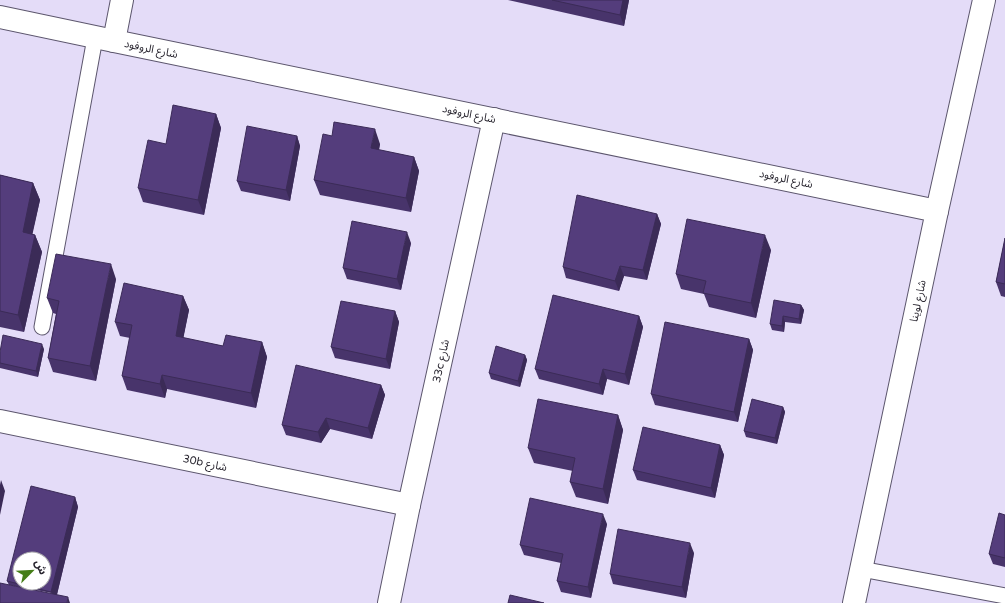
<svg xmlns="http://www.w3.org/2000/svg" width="1005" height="603" font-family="'Varela Round','Noto Sans Arabic',sans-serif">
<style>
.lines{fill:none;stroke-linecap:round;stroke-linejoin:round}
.service-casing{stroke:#5c566d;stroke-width:17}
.minor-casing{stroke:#5c566d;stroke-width:24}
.service{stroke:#fff;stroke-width:15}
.minor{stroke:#fff;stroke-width:22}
.wall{fill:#48346b}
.shaded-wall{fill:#3b2b57}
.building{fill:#543d7c;stroke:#3b2b57;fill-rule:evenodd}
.labels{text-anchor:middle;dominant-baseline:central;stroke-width:4;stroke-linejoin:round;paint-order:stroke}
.street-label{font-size:11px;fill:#28252f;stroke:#fff}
</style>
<rect width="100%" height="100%" fill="#e4dcf8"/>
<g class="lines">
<g class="service-casing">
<g id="service">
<polyline points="42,327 95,38"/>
<polyline points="861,569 1005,596"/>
</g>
</g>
<g class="minor-casing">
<g id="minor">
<polyline points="0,17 114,41 937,211"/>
<polyline points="114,41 122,0"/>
<polyline points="0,421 409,505"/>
<polyline points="389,603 409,505 494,119"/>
<polyline points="854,603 937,211 984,0"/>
</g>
</g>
<use href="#service" class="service"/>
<use href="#minor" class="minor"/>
</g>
<g class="wall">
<polygon points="508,0 629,0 624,26"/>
<polygon points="216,114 221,128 204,215 143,202 138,188 166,144"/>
<polygon points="297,136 300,146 290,201 241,191 237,181"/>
<polygon points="332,136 380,144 379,150 414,157 419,171 411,212 320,195 314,180"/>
<polygon points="0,175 33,183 40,200 32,234 35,235 42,252 24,332 0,327"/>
<polygon points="657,214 661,224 647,280 624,276 619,291 566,278 563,267"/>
<polygon points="1005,238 1005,297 1001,296 996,282"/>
<polygon points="411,243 401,290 347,279 343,268"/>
<polygon points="771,250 756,318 709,307 704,294 681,289 676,274"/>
<polygon points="116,279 96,381 53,372 48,358 56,314 53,313 47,298"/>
<polygon points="183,296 189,310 183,338 223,346 262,342 267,357 256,408 167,389 165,398 127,390 122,376 130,338 120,336 115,322"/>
<polygon points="801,305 804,310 801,324 785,322 784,332 772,330 770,324"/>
<polygon points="395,311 399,322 390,369 335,358 331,347"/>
<polygon points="639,316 643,327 629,385 607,379 603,395 539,379 535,369"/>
<polygon points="749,339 753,350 738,422 655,405 651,394"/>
<polygon points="44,349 38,377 0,368 0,352"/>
<polygon points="525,355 527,360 520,387 491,379 489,373"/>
<polygon points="381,385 385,395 372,439 330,429 321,443 286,435 282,425"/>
<polygon points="783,407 785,412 777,444 746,437 744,431"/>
<polygon points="618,415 623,430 608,504 576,497 570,482 573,471 534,463 528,448"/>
<polygon points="720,445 724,455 715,498 637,480 633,470"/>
<polygon points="75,497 78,507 57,594 9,585 7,581"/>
<polygon points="1005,515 1005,567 993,564 989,554"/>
<polygon points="607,524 591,598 561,592 557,581 561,563 524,555 520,545"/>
<polygon points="694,553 686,598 613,584 610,574"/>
</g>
<g class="shaded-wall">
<polygon points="623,0 629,0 624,26 620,15"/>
<polygon points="216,114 221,128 204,215 198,200"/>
<polygon points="375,129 380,144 376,163 371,148"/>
<polygon points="297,136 300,146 290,201 286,190"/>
<polygon points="414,157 419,171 411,212 406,198"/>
<polygon points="33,183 40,200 29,250 23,232"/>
<polygon points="657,214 661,224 647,280 643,270"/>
<polygon points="407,232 411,243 401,290 397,279"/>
<polygon points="35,235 42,252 24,332 18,315"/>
<polygon points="765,235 771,250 756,318 751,303"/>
<polygon points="111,264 116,279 96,381 90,366"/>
<polygon points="620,266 624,276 619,291 615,281"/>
<polygon points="183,296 189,310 181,350 176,336"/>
<polygon points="801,305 804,310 801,324 799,319"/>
<polygon points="395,311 399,322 390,369 386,359"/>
<polygon points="639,316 643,327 629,385 625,374"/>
<polygon points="783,316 785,322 784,332 782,326"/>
<polygon points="749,339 753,350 738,422 734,412"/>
<polygon points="262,342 267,357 256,408 251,393"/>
<polygon points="42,344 44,349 38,377 36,371"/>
<polygon points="525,355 527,360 520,387 518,381"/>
<polygon points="603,369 607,379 603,395 599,384"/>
<polygon points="162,375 167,389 165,398 160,384"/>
<polygon points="381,385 385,395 372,439 368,428"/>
<polygon points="783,407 785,412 777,444 775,438"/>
<polygon points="618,415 623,430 608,504 603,489"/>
<polygon points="326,418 330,429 321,443 318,432"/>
<polygon points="720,445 724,455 715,498 711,488"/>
<polygon points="1,480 5,491 0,515 0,485"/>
<polygon points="75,497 78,507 55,603 51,592"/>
<polygon points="603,514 607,524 591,598 588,587"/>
<polygon points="690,543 694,553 686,598 682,587"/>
<polygon points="68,597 70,603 67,603"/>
</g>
<g class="building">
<polygon points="552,0 623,0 620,15"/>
<polygon points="173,105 216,114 198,200 138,188 148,140 166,144"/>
<polygon points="334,122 375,129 371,148 414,157 406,198 314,180 323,134 332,136"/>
<polygon points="247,126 297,136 286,190 237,181"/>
<polygon points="0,175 33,183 23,232 35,235 18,315 0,311"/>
<polygon points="577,195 657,214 643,270 620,266 615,281 563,267"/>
<polygon points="687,219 765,235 751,303 703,293 706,281 676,274"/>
<polygon points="352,221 407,232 397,279 343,268"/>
<polygon points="1005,238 1005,284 996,282"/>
<polygon points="56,254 111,264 90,366 48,358 59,301 47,298"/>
<polygon points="124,283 183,296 176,336 223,346 226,335 262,342 251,393 162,375 160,384 122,376 132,325 115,322"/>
<polygon points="553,295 639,316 625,374 603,369 599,384 535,369"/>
<polygon points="774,300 801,305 799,319 783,316 782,326 770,324"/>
<polygon points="341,301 395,311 386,359 331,347"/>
<polygon points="665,322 749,339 734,412 651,394"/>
<polygon points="3,335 42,344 36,371 0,363 0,352"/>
<polygon points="496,346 525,355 518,381 489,373"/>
<polygon points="296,365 381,385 368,428 326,418 318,432 282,425"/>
<polygon points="538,399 618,415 603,489 570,482 575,458 528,448"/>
<polygon points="752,399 783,407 775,438 744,431"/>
<polygon points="643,427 720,445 711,488 633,470"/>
<path d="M 31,486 L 75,497 L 51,592 L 7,581 ZM 20,559 L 44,559 L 44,583 L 20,583 Z"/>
<polygon points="530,498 603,514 588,587 557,581 563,554 520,545"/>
<polygon points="999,513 1005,515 1005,558 989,554"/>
<polygon points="618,529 690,543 682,587 610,574"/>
<polygon points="0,583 68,597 67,603 0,603"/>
<polygon points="510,595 544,603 508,603"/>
</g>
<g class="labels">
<g class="street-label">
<text transform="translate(151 49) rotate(12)">شارع الروفود</text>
<text transform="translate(469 114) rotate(12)">شارع الروفود</text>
<text transform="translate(786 179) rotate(12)">شارع الروفود</text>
<text transform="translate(918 301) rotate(-78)">شارع لوينا</text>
<text transform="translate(441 361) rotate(-78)">33c شارع</text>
<text transform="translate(205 463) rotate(12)">30b شارع</text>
</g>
</g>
<g transform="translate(32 571) rotate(66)"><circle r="19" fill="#ffffff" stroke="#a9a8ac"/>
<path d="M0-3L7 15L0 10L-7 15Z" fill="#457e18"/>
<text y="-6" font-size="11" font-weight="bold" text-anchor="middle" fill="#28252f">ش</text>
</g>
</svg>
